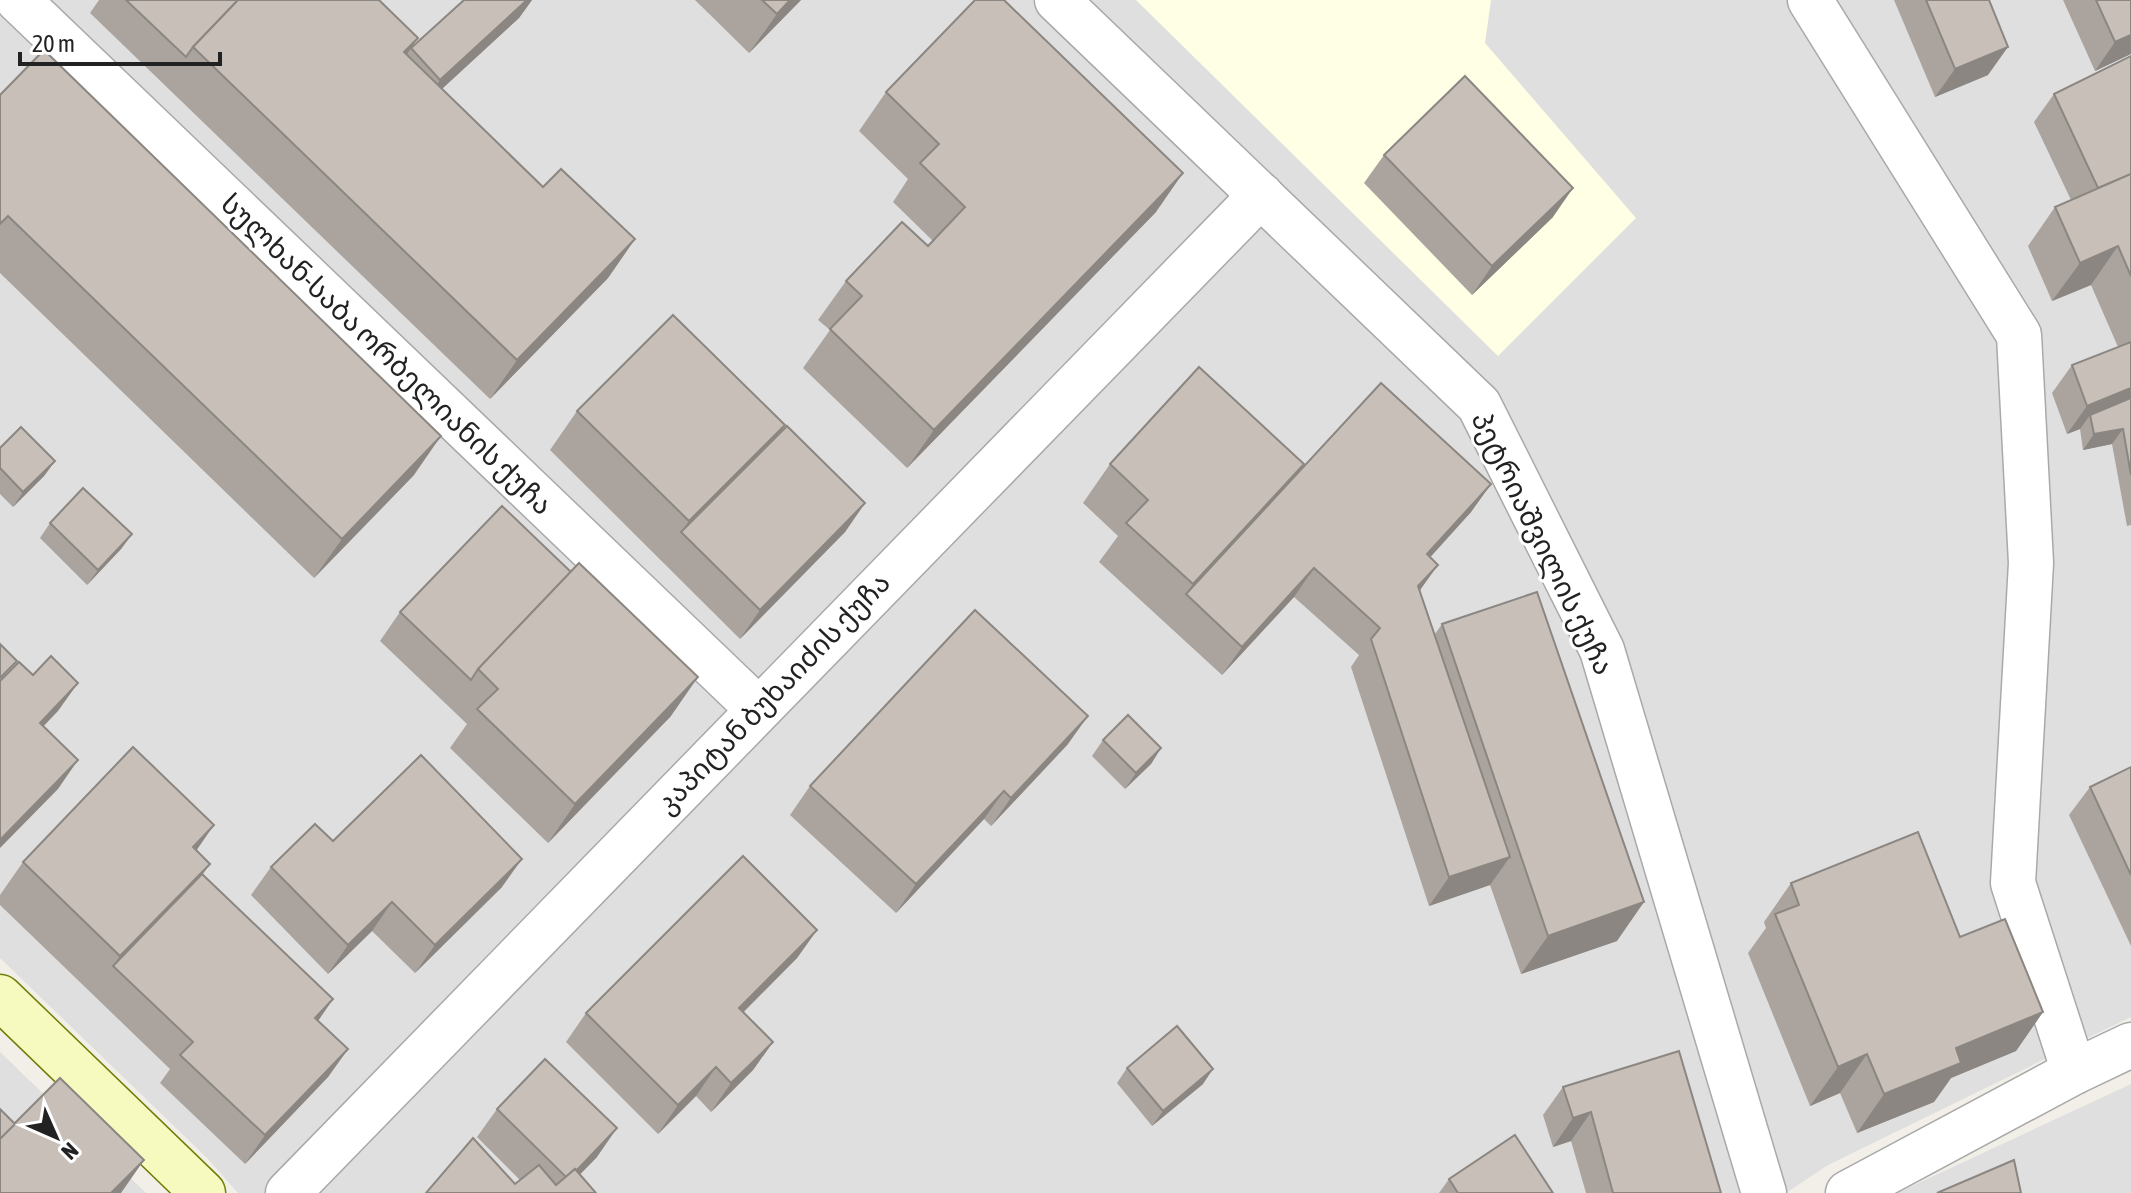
<svg xmlns="http://www.w3.org/2000/svg" width="2131" height="1193" font-family="'Asap Condensed','Noto Sans Georgian',sans-serif">
<style>
.residential{fill:#e0dfdf}
.education{fill:#ffffe5}
.lines{fill:none;stroke-linecap:round;stroke-linejoin:round}
.street-casing{stroke:#a9a9a9;stroke-width:47}
.secondary-casing{stroke:#707d05;stroke-width:47}
.street{stroke:#fff;stroke-width:44}
.secondary{stroke:#f7fabf;stroke-width:44}
.wall{fill:#aba49e}
.shaded-wall{fill:#8b8681}
.building{fill:#c7bfb8;stroke:#8b8681;stroke-width:2}
.labels{text-anchor:middle;dominant-baseline:central;stroke-width:6;stroke-linejoin:round;paint-order:stroke}
.street-label{font-size:28px;fill:#222;stroke:#fff}
</style>
<rect width="100%" height="100%" fill="#f2efe9"/>
<g class="residential">
<polygon points="0,0 2131,0 2131,1017 1828,1165 1786,1193 238,1193 207,1158 0,958"/>
<polygon points="0,1052 146,1193 0,1193"/>
<polygon points="2131,1084 2131,1193 1897,1193"/>
</g>
<polygon class="education" points="1136,0 1491,0 1485,43 1636,218 1498,356"/>
<g class="lines">
<g class="street-casing">
<g id="street">
<polyline points="18,0 757,708"/>
<polyline points="1057,0 1479,405 1602,650 1764,1193"/>
<polyline points="1810,0 2019,335 2031,563 2013,883 2074,1072"/>
<polyline points="288,1193 1261,195"/>
<polyline points="1848,1193 2074,1072 2131,1045"/>
</g>
</g>
<g class="secondary-casing">
<polyline id="secondary" points="0,997 203,1193"/>
</g>
<use href="#street" class="street"/>
<use href="#secondary" class="secondary"/>
</g>
<g class="wall">
<polygon points="99,0 379,0 418,38 411,48 464,0 532,0 519,18 442,89 543,187 635,239 608,278 490,399 90,13"/>
<polygon points="695,0 801,0 749,53"/>
<polygon points="1894,0 1989,0 1988,75 1935,97"/>
<polygon points="2063,0 2131,0 2131,54 2095,71"/>
<polygon points="2131,56 2131,525 2127,526 2112,444 2083,450 2080,429 2067,434 2052,393 2072,365 2118,347 2091,285 2052,301 2028,246 2055,207 2071,200 2034,122 2054,94"/>
<polygon points="886,92 1156,212 907,468 803,368 830,330 818,320 846,281 928,246 933,241 893,202 908,179 859,131"/>
<polygon points="0,95 414,475 314,578 0,273"/>
<polygon points="1384,155 1553,217 1472,295 1364,183"/>
<polygon points="577,411 777,436 865,503 845,532 740,639 550,450"/>
<polygon points="0,448 55,461 44,476 13,507 0,494"/>
<polygon points="1110,464 1304,464 1295,476 1491,484 1471,512 1430,557 1420,591 1435,634 1442,624 1617,941 1521,974 1490,885 1429,906 1351,667 1359,655 1294,597 1222,675 1099,562 1118,536 1083,503"/>
<polygon points="50,523 132,534 121,549 87,585 40,538"/>
<polygon points="400,612 671,716 548,843 450,748 467,724 380,641"/>
<polygon points="1103,740 1161,748 1151,764 1125,789 1092,756"/>
<polygon points="1068,744 991,826 984,819 896,913 790,815 810,786"/>
<polygon points="2131,767 2131,946 2069,815 2090,787"/>
<polygon points="333,841 502,887 415,973 372,931 328,974 251,895 271,867"/>
<polygon points="196,850 202,874 333,999 318,1021 348,1049 328,1077 245,1164 160,1083 170,1069 0,905 0,895 23,862"/>
<polygon points="1791,883 1960,937 2043,1012 2016,1051 1951,1078 1934,1102 1857,1133 1840,1093 1810,1106 1748,953 1766,928 1764,922"/>
<polygon points="817,930 797,958 744,1012 773,1042 753,1070 711,1112 696,1096 658,1134 566,1042 586,1013"/>
<polygon points="1127,1068 1203,1084 1152,1126 1117,1083"/>
<polygon points="1563,1087 1721,1193 1586,1193 1571,1141 1553,1147 1543,1115"/>
<polygon points="497,1109 597,1157 580,1174 596,1193 515,1184 520,1180 477,1137"/>
<polygon points="1449,1179 1553,1193 1439,1193"/>
</g>
<g class="shaded-wall">
<polygon points="527,0 532,0 519,18 420,109 440,80"/>
<polygon points="790,0 801,0 749,53 777,14"/>
<polygon points="2131,35 2131,54 2095,71 2115,42"/>
<polygon points="418,38 391,77 404,52"/>
<polygon points="2008,47 1988,75 1935,97 1955,69"/>
<polygon points="1183,173 1156,212 907,468 934,430"/>
<polygon points="1573,188 1553,217 1472,295 1492,266"/>
<polygon points="635,239 608,278 490,399 517,360"/>
<polygon points="2118,246 2091,285 2052,301 2080,263"/>
<polygon points="2131,388 2131,409 2090,415 2080,429 2067,434 2087,406"/>
<polygon points="785,425 758,464 681,532 689,521"/>
<polygon points="2123,429 2112,444 2083,450 2094,434"/>
<polygon points="441,436 414,475 314,578 342,539"/>
<polygon points="55,461 44,476 13,507 23,492"/>
<polygon points="1304,464 1276,503 1186,594 1193,584"/>
<polygon points="1491,484 1471,512 1407,583 1427,554"/>
<polygon points="865,503 845,532 740,639 760,610"/>
<polygon points="132,534 121,549 87,585 98,570"/>
<polygon points="1438,565 1418,593 1418,586"/>
<polygon points="1314,568 1294,597 1222,675 1242,647"/>
<polygon points="698,677 671,716 548,843 575,804"/>
<polygon points="78,683 58,711 20,751 40,723"/>
<polygon points="1088,716 1068,744 991,826 1011,798"/>
<polygon points="1161,748 1151,764 1125,789 1136,773"/>
<polygon points="78,760 58,789 0,848 0,840"/>
<polygon points="1004,791 984,819 896,913 916,884"/>
<polygon points="214,825 187,864 193,847"/>
<polygon points="1510,857 1490,885 1429,906 1449,877"/>
<polygon points="522,859 502,887 415,973 435,945"/>
<polygon points="210,864 182,903 113,966 120,956"/>
<polygon points="392,902 372,931 328,974 348,945"/>
<polygon points="1644,902 1617,941 1521,974 1548,936"/>
<polygon points="817,930 797,958 719,1036 739,1008"/>
<polygon points="333,999 313,1028 315,1018"/>
<polygon points="2043,1012 2016,1051 1951,1078 1934,1102 1857,1133 1884,1094 1956,1048"/>
<polygon points="773,1042 753,1070 711,1112 731,1083"/>
<polygon points="348,1049 328,1077 245,1164 265,1135"/>
<polygon points="1867,1054 1840,1093 1810,1106 1838,1067"/>
<polygon points="716,1067 696,1096 658,1134 678,1105"/>
<polygon points="1213,1069 1203,1084 1152,1126 1163,1111"/>
<polygon points="1591,1112 1571,1141 1553,1147 1573,1118"/>
<polygon points="617,1128 597,1157 562,1193 568,1179"/>
<polygon points="144,1160 121,1193 111,1193"/>
</g>
<g class="building">
<polygon points="126,0 238,0 193,47 186,57"/>
<polygon points="238,0 379,0 418,38 404,52 543,187 561,169 635,239 517,360 193,47"/>
<polygon points="464,0 527,0 440,80 411,48"/>
<polygon points="762,0 790,0 777,14"/>
<polygon points="975,0 1004,0 1183,173 934,430 830,329 862,296 846,281 902,222 928,246 965,207 920,163 939,144 886,92"/>
<polygon points="1926,0 1989,0 2008,47 1955,69"/>
<polygon points="2096,0 2131,0 2131,35 2115,42"/>
<polygon points="44,50 441,436 342,539 8,216 0,224 0,95"/>
<polygon points="2131,56 2131,174 2098,188 2054,94"/>
<polygon points="1465,76 1573,188 1492,266 1384,155"/>
<polygon points="2131,174 2131,276 2118,246 2080,263 2055,207"/>
<polygon points="673,315 785,425 689,521 577,411"/>
<polygon points="2131,342 2131,388 2087,406 2072,365"/>
<polygon points="1199,367 1304,464 1193,584 1126,523 1148,500 1110,464"/>
<polygon points="1381,383 1491,484 1427,554 1438,565 1418,586 1510,857 1449,877 1371,639 1380,628 1314,568 1242,647 1186,594"/>
<polygon points="2131,398 2131,475 2123,429 2094,434 2090,415"/>
<polygon points="787,426 865,503 760,610 681,532"/>
<polygon points="21,427 55,461 23,492 0,468 0,448"/>
<polygon points="83,488 132,534 98,570 50,523"/>
<polygon points="502,506 571,572 478,669 471,680 400,612"/>
<polygon points="579,563 698,677 575,804 477,709 498,689 478,669"/>
<polygon points="1537,592 1644,902 1548,936 1442,624"/>
<polygon points="975,610 1088,716 1011,798 1004,791 916,884 810,786"/>
<polygon points="0,644 17,661 0,678"/>
<polygon points="51,656 78,683 40,723 78,760 0,840 0,681 19,662 33,675"/>
<polygon points="1128,715 1161,748 1136,773 1103,740"/>
<polygon points="133,747 214,825 193,847 210,864 120,956 23,862"/>
<polygon points="421,755 522,859 435,945 392,902 348,945 271,867 315,824 333,841"/>
<polygon points="2131,767 2131,875 2090,787"/>
<polygon points="1918,832 1960,937 2005,919 2043,1012 1956,1048 1961,1063 1884,1094 1867,1054 1838,1067 1775,914 1799,905 1791,883"/>
<polygon points="743,856 817,930 739,1008 773,1042 731,1083 716,1067 678,1105 586,1013"/>
<polygon points="202,874 333,999 315,1018 348,1049 265,1135 180,1055 193,1042 113,966"/>
<polygon points="1177,1026 1213,1069 1163,1111 1127,1068"/>
<polygon points="1679,1051 1721,1193 1613,1193 1591,1112 1573,1118 1563,1087"/>
<polygon points="545,1059 617,1128 577,1170 575,1169 566,1177 497,1109"/>
<polygon points="60,1078 144,1160 111,1193 0,1193 0,1138"/>
<polygon points="0,1109 15,1124 0,1139"/>
<polygon points="1515,1135 1553,1193 1458,1193 1449,1179"/>
<polygon points="473,1138 515,1184 539,1165 556,1185 575,1169 596,1193 426,1193"/>
<polygon points="2014,1160 2021,1193 1937,1193"/>
</g>
<g class="labels">
<g class="street-label">
<text transform="translate(387 354) rotate(44)">სულხან-საბა ორბელიანის ქუჩა</text>
<text transform="translate(1543 543) rotate(64)">პეტრიაშვილის ქუჩა</text>
<text transform="translate(773 693) rotate(-46)">კაპიტან ბუხაიძის ქუჩა</text>
</g>
</g>
<g transform="translate(56 1137) rotate(135)" stroke="#ffffff" stroke-width="6" paint-order="stroke">
<path d="M0-6L14 30L0 20L-14 30Z" fill="#222222"/>
<text y="-12" font-size="22" font-weight="bold" text-anchor="middle" fill="#222222">N</text>
</g>
<path d="M20 52v12h200v-12" fill="none" stroke="#222222" stroke-width="4"/>
<text x="32" y="52" font-size="24" fill="#222222" stroke="#ffffff" stroke-width="6" paint-order="stroke">20 m</text>
</svg>
